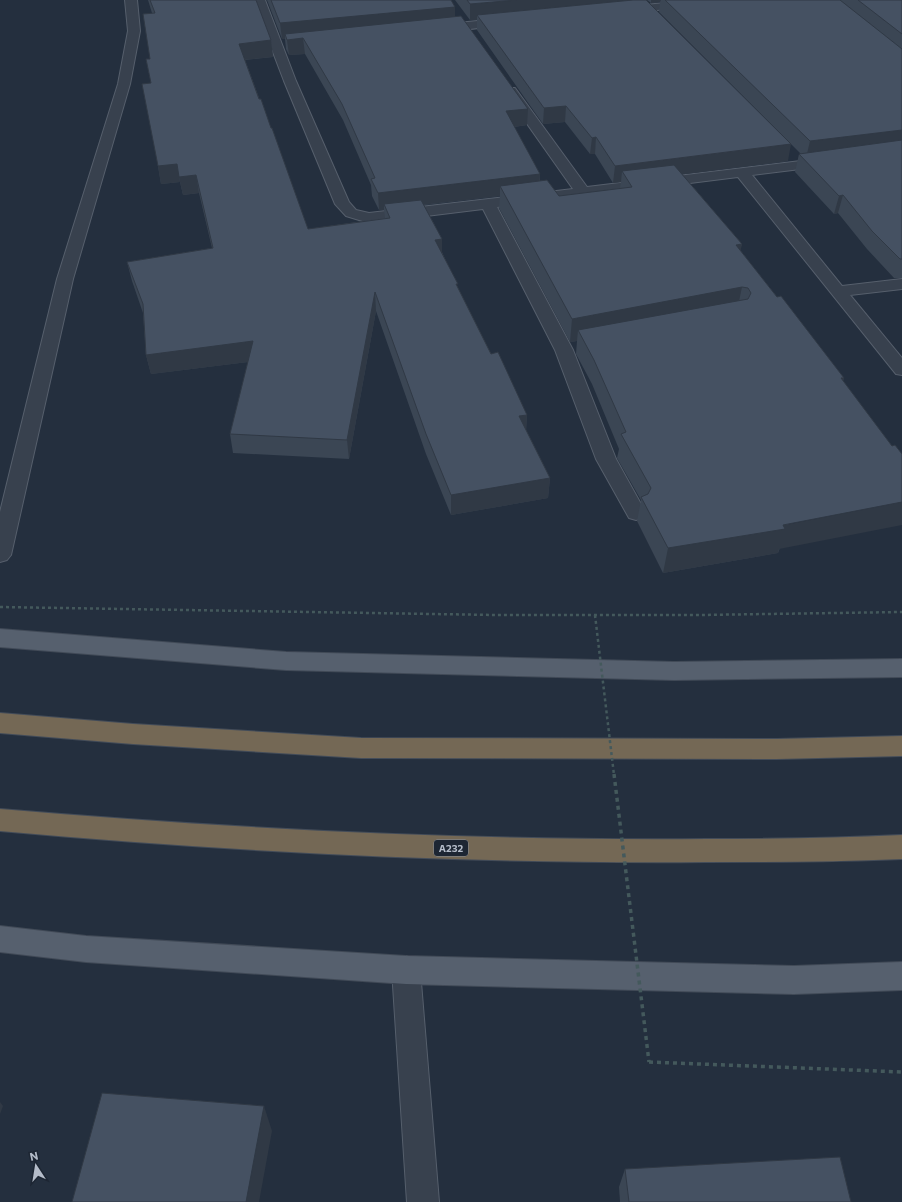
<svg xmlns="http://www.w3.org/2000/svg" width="902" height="1202" font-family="Commissioner,sans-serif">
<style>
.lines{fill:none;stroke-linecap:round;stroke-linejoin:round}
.minor-casing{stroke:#565f6c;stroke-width:2}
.major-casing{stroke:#414a57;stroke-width:2}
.highway-casing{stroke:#434c59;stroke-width:2}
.path-far1{stroke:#44595c;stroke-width:2.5;stroke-dasharray:3 3;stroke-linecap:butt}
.path{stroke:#44595c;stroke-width:3.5;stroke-dasharray:4 4;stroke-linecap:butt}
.minor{fill:#38414e;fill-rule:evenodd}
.major{fill:#56606e;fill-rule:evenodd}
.highway{fill:#746855;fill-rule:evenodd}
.path-bridge-far1{stroke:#44595c;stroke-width:2.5;stroke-dasharray:3 3;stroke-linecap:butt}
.path-bridge{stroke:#44595c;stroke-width:3.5;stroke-dasharray:4 4;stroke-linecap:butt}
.wall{fill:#3b4654}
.shaded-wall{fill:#303945}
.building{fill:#455162;stroke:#303945}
.labels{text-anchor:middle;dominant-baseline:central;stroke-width:3.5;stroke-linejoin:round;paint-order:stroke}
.shield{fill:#1d2633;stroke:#878f9c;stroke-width:1}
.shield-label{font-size:10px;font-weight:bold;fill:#b4bcc9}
</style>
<rect width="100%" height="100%" fill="#242f3e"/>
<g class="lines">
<g class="minor-casing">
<g id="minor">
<polygon points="125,0 137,0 140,31 130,84 73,279 11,555 7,560 0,562 0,512 57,279 118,84 128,31"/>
<polygon points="253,0 265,0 296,81 349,202 356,210 369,213 573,189 504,91 505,88 515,88 587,187 825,158 830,159 832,162 830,165 825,166 752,175 842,286 902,279 902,289 850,295 902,358 902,375 896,374 738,177 497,207 573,350 616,459 646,513 643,518 636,520 629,518 596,459 555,350 483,209 369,223 346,216 335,204 284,81"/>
<polygon points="695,0 737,0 735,2 731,3 625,13 621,12 619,10 621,8 625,7"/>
<polygon points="507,18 511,20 513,22 511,24 438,33 434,32 432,29 434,26 438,25"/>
<polygon points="406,956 416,960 420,970 439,1202 407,1202 392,970 396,960"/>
</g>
</g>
<g class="major-casing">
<g id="major">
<polygon points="0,629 286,652 674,662 902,659 902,677 674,680 286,670 0,647"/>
<polygon points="0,926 86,936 406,956 794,966 902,962 902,990 794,994 406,984 86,962 0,952"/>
</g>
</g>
<g class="highway-casing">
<g id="highway">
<polygon points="0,713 133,724 361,738 777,739 902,736 902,756 777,759 361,758 133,744 0,733"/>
<path d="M 0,809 C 235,829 471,841 707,839 C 772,839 837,838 902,835 L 902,859 C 837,862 772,862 707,862 C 471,864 235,852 0,831 Z"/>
</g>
</g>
<polyline class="path-far1" points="0,607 495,615 700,615 902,612"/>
<polyline class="path" points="649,1062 902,1072"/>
<use href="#minor" class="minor"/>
<use href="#major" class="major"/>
<use href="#highway" class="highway"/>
<polyline class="path-bridge-far1" points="595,615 614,775"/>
<polyline class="path-bridge" points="614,774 649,1062"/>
</g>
<g class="wall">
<polygon points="148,0 256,0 271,40 273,57 245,60 308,229 385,218 384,210 379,210 372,196 371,185 343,120 305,54 289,55 286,49 285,39 282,39 267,0 450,0 455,17 527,125 514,127 540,174 540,181 559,196 620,188 621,182 613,183 595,154 590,154 565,122 543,124 477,30 477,20 470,20 455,0 646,0 788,161 682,174 742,244 740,250 777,297 844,378 778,553 663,573 637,521 641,500 617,458 619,449 592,384 576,354 577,341 570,342 499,208 500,196 424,205 442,239 442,252 458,288 491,354 527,415 526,430 550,478 548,498 451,515 426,454 376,311 349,459 233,453 230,434 248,362 151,374 146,355 143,313 132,281 127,262 212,248 199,193 183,195 180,182 161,184 158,166 151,83 146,59 150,59 152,13"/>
<polygon points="647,0 902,0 902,278 894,278 867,249 838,213 834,214 795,172 799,154 801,154 659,12 660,2 651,3"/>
<polygon points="625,1169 851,1202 620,1202 619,1187"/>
</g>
<g class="shaded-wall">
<polygon points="517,0 636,0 477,15 477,20 470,20 470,4"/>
<polygon points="651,0 661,0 660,2 651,3"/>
<polygon points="455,7 455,23 285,34 285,39 282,39 280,23"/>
<polygon points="303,38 305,54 289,55 287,40"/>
<polygon points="271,40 273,57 242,60 239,44"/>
<polygon points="566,106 565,122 543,124 544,108"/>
<polygon points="528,109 527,125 506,128 506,111"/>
<polygon points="902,130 902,147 806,158 810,141"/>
<polygon points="596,137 595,154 590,154 592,138"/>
<polygon points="791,144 788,161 629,181 622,171 621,182 613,183 615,166"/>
<polygon points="177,164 180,182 161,184 158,166"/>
<polygon points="540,174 539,192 500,186 500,196 386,209 384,204 384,210 379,210 378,193"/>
<polygon points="196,175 199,193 183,195 179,177"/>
<polygon points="843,195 838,213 834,214 839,196"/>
<polygon points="442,239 442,258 435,240"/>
<polygon points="742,244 737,267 736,245"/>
<polygon points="742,287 737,311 578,330 577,341 570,342 572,319"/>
<polygon points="375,292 376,311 349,459 347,440"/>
<polygon points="253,341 256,361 151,374 146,355"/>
<polygon points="841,378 844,378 837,402"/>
<polygon points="527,415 526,435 519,416"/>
<polygon points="550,478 548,498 451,515 451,495"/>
<polygon points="902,502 902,525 779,549 778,553 663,573 668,548"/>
<polygon points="0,1102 3,1106 0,1114"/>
<polygon points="264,1106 272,1131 259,1202 246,1202"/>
</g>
<g class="building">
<polygon points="150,0 256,0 271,40 239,44 259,99 261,99 271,128 272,128 308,229 390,218 384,204 421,200 442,239 435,240 458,284 456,284 491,354 498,352 527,415 519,416 550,478 451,495 426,434 375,292 347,440 230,434 253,341 146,355 143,304 127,262 213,248 196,175 179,177 177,164 158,166 142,84 151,83 146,59 150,59 143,14 155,13"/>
<polygon points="271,0 451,0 455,7 280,23"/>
<polygon points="467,0 517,0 470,4"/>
<polygon points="633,0 646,0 791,144 615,166 596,137 592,138 566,106 544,108 477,15"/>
<polygon points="665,0 840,0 902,49 902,130 810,141"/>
<polygon points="858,0 902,0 902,34"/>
<polygon points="461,16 528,109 506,111 540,174 378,193 371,179 375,178 342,104 303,38 287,40 285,34"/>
<polygon points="902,140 902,259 900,259 872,231 843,195 839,196 799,154"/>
<polygon points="674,165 742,244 736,245 777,297 781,296 844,378 841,378 892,446 895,445 902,454 902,502 783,525 785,529 668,548 641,497 648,494 651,488 621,434 626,432 594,360 578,330 748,299 751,293 748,288 742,287 572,319 500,186 547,180 559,196 632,187 622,171"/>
<polygon points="102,1093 264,1106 246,1202 72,1202"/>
<polygon points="840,1157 851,1202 629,1202 625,1169"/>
</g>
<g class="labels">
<rect class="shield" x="434" y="840" width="34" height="16" rx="3"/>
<g class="shield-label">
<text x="451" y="848">A232</text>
</g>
</g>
<g transform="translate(36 1166) rotate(348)" stroke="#1d2633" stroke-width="3" paint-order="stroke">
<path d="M0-3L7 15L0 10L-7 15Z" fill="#b4bcc9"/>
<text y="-6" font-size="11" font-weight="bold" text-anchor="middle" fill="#b4bcc9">N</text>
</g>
</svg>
